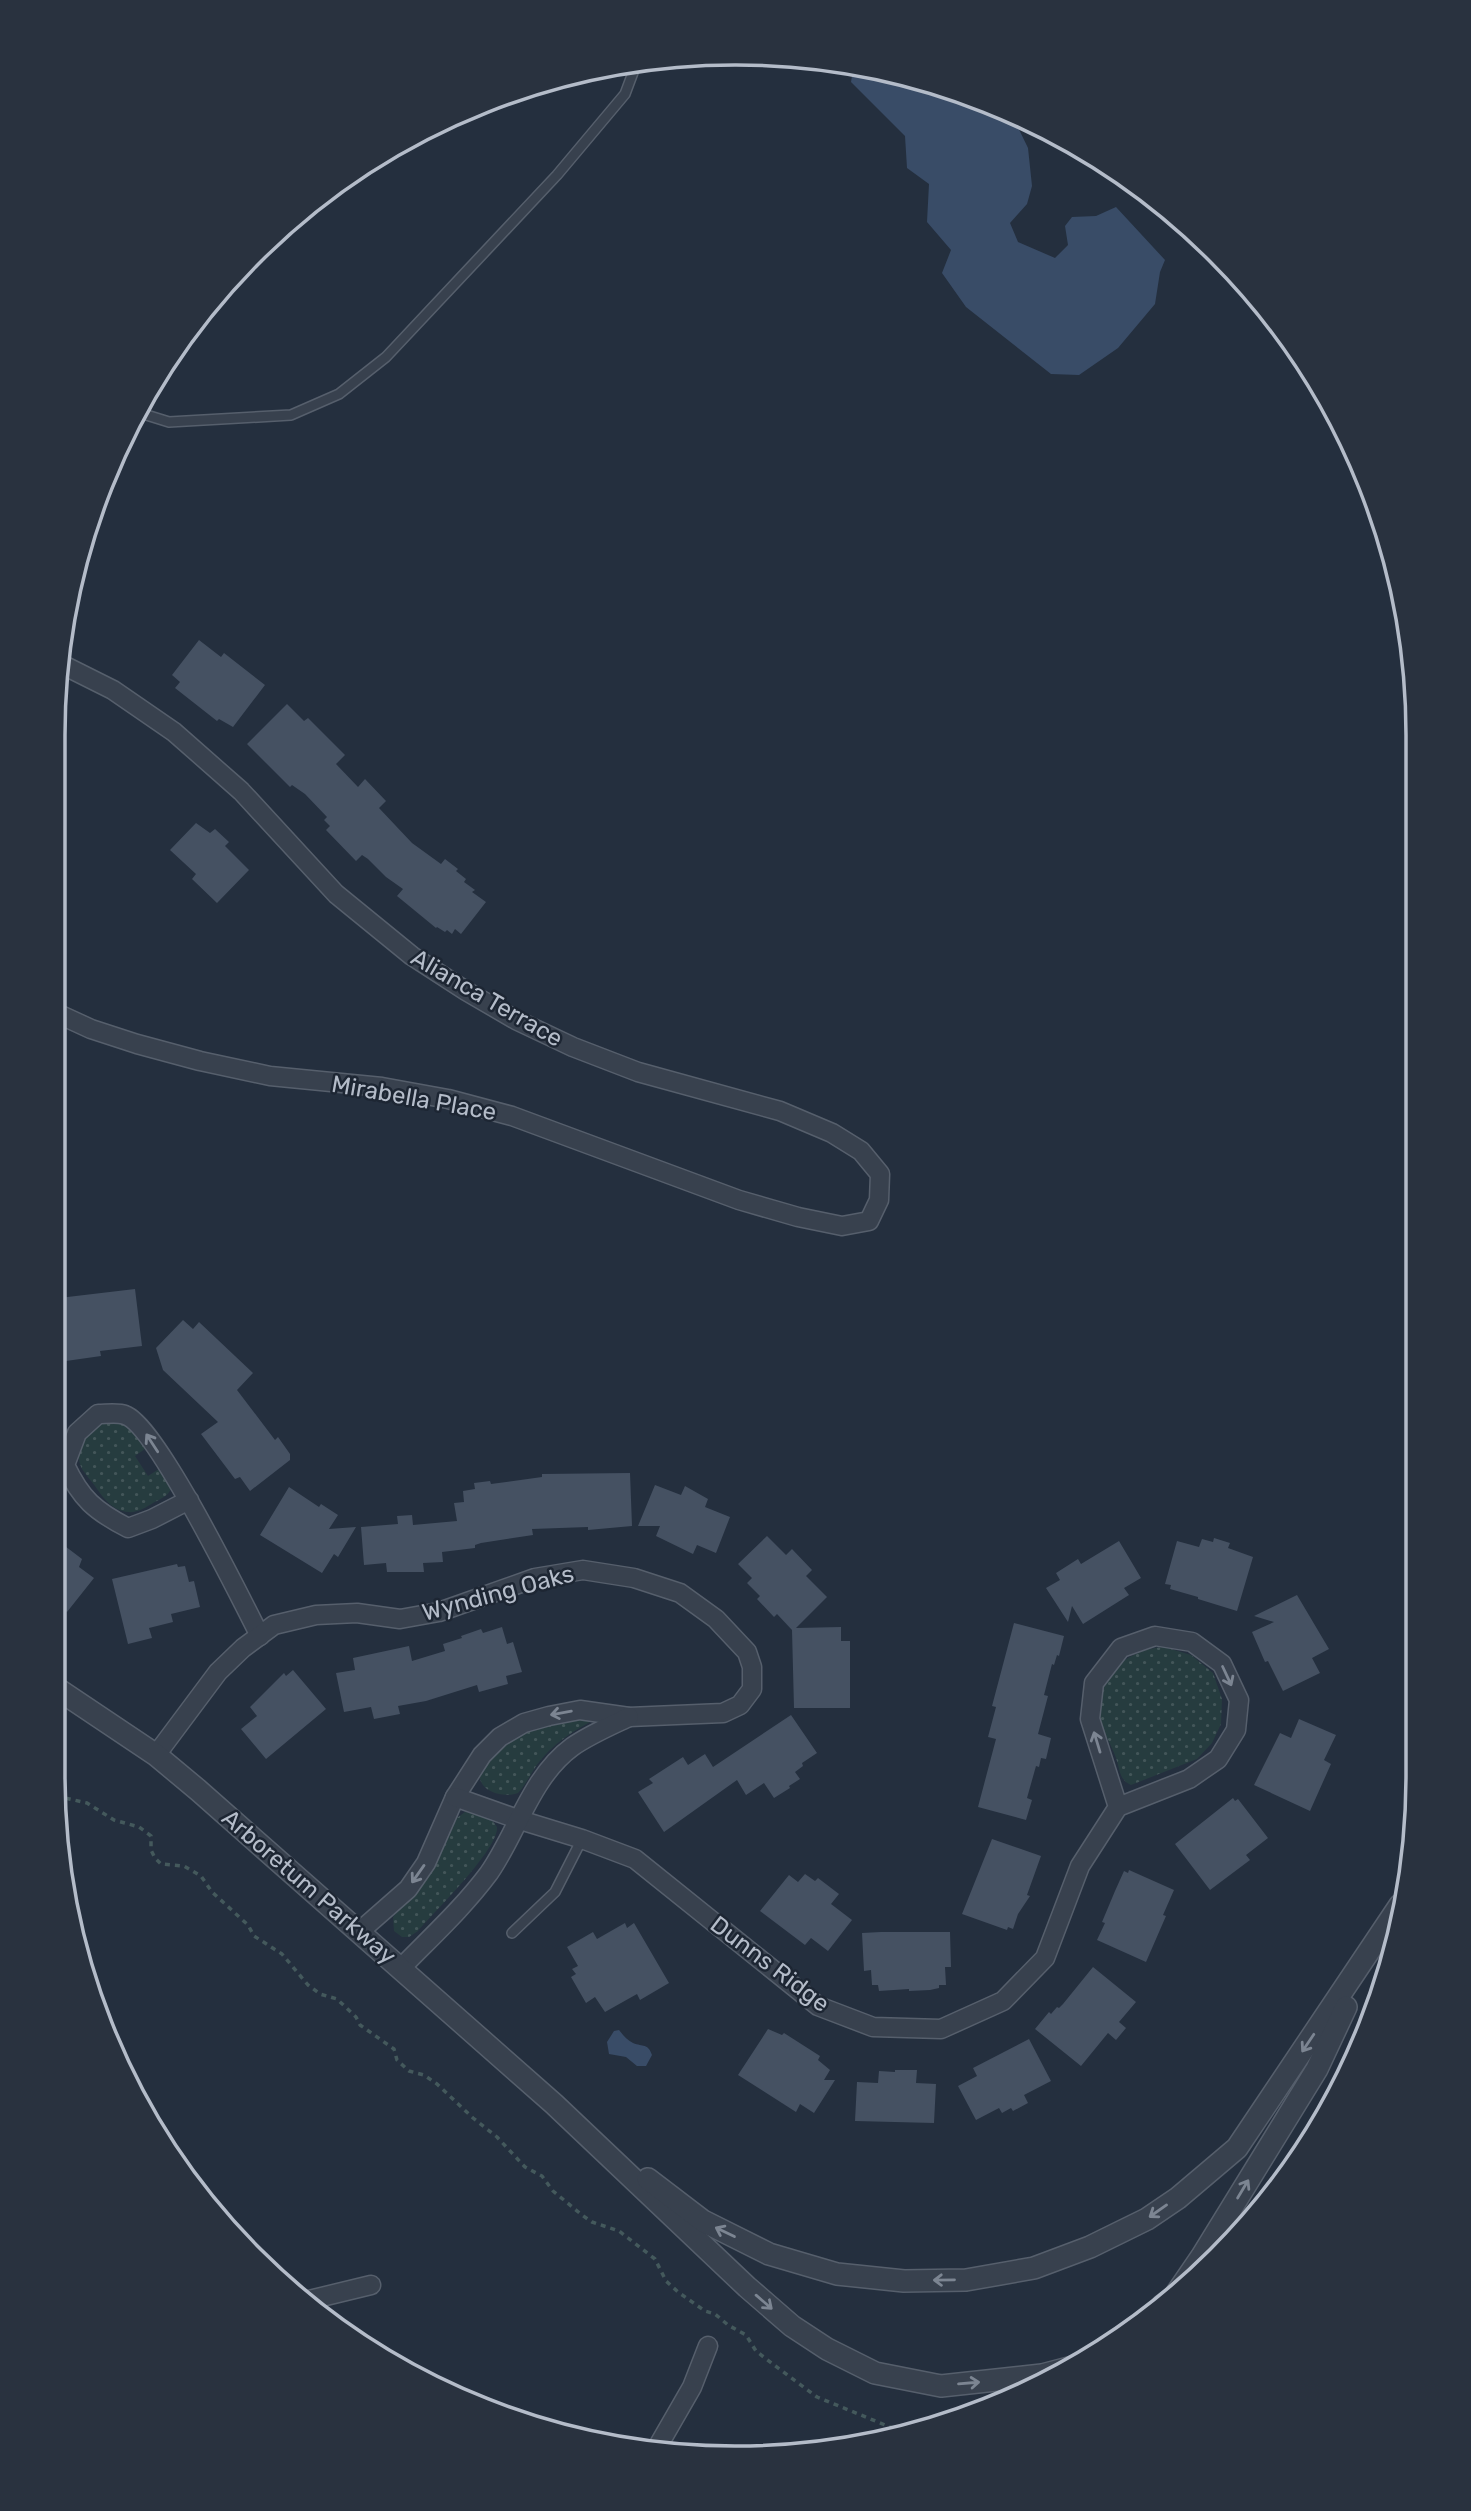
<svg xmlns="http://www.w3.org/2000/svg" width="1471" height="2511" font-family="Rubik,sans-serif">
<style>
.garden{fill:url(#garden-dots)}
.water{fill:#394c67}
.building{fill:#455162}
.lines{fill:none;stroke-linecap:round;stroke-linejoin:round}
.service-casing{stroke:#565f6c;stroke-width:12}
.minor-casing{stroke:#565f6c;stroke-width:21}
.tertiary-casing{stroke:#565f6c;stroke-width:24}
.path{stroke:#44595c;stroke-width:3.5;stroke-dasharray:5 5;stroke-linecap:butt}
.service{stroke:#38414e;stroke-width:9}
.minor{stroke:#38414e;stroke-width:18}
.tertiary{stroke:#38414e;stroke-width:21}
.oneway{stroke:#7c8592}
.labels{text-anchor:middle;dominant-baseline:central;stroke-width:5;stroke-linejoin:round;paint-order:stroke}
.street-label{font-size:24px;fill:#b4bcc9;stroke:#1d2633}
.rim{fill:none;stroke:#b4bcc9;stroke-width:3.5}
</style>
<defs>
<pattern id="garden-dots" width="8" height="8" patternUnits="userSpaceOnUse" patternTransform="scale(1.75)"><rect width="8" height="8" fill="#263c3f"/><path d="M2 2h.1M6 6h.1" fill="none" stroke="#435659" stroke-width="1.8" stroke-linecap="round"/></pattern>
</defs>
<rect width="100%" height="100%" fill="#242f3e"/>
<g class="garden">
<path d="M 121,1421 L 149,1446 L 135,1456 L 148,1476 L 162,1467 L 172,1486 C 169,1496 162,1498 153,1503 C 145,1508 137,1513 128,1512 C 113,1511 103,1498 95,1486 C 91,1481 86,1475 82,1469 C 73,1451 84,1426 104,1422 C 109,1421 115,1421 121,1421 Z"/>
<path d="M 1164,1647 L 1191,1655 L 1213,1673 L 1222,1699 L 1221,1724 L 1212,1743 L 1197,1759 L 1131,1785 C 1119,1780 1120,1769 1116,1758 C 1111,1743 1100,1729 1099,1712 C 1097,1673 1130,1649 1164,1647 Z"/>
<path d="M 597,1718 C 573,1731 552,1744 536,1766 C 530,1775 525,1786 518,1793 C 503,1799 473,1790 481,1769 C 491,1747 541,1722 564,1719 C 575,1717 586,1719 597,1718 Z"/>
<path d="M 465,1812 C 478,1812 491,1816 497,1827 C 499,1849 434,1912 418,1931 L 409,1937 L 402,1937 L 394,1931 L 393,1917 L 411,1896 L 454,1820 Z"/>
</g>
<g class="water">
<polygon points="854,64 868,66 995,104 1012,115 1028,148 1032,186 1027,204 1010,223 1018,242 1055,258 1068,245 1065,226 1072,217 1096,216 1116,207 1165,260 1160,272 1155,304 1118,348 1079,375 1051,374 966,307 942,273 951,250 927,222 929,184 907,168 905,136 851,82"/>
<path d="M 619,2030 C 623,2035 627,2040 633,2043 C 643,2047 648,2043 652,2055 L 646,2066 L 637,2066 L 626,2057 L 609,2054 L 607,2042 L 614,2031 Z"/>
</g>
<g class="building">
<polygon points="199,640 221,657 224,653 265,685 233,727 219,719 217,721 175,688 180,682 172,675"/>
<polygon points="287,704 304,721 308,718 345,755 336,764 358,787 365,779 386,801 379,808 412,843 441,864 445,859 458,869 456,871 466,879 464,882 475,890 472,892 486,902 461,934 455,929 452,934 447,930 445,932 437,927 436,928 397,896 403,889 386,877 368,859 362,855 356,861 326,830 330,826 324,820 327,817 305,794 292,785 290,787 247,744"/>
<polygon points="196,823 210,833 215,829 229,842 225,846 249,870 217,903 192,879 196,874 170,850"/>
<polygon points="135,1289 142,1346 100,1351 101,1356 59,1362 57,1344 53,1344 53,1303 60,1302 59,1298"/>
<polygon points="183,1320 193,1329 199,1322 253,1373 237,1390 275,1440 278,1437 290,1454 290,1460 250,1491 240,1477 235,1479 201,1434 218,1422 163,1370 156,1348"/>
<polygon points="630,1473 632,1526 588,1530 588,1527 532,1529 533,1535 481,1543 475,1545 475,1548 442,1552 443,1562 423,1563 424,1572 387,1572 386,1563 364,1565 361,1527 398,1524 397,1516 412,1515 413,1525 457,1521 454,1503 464,1502 463,1491 475,1489 474,1483 490,1481 491,1484 542,1477 542,1474"/>
<polygon points="655,1485 681,1495 685,1486 708,1499 705,1507 730,1517 716,1553 697,1545 693,1554 656,1536 660,1526 638,1526"/>
<polygon points="289,1487 319,1507 321,1504 338,1515 329,1529 356,1527 338,1557 334,1554 322,1573 260,1535"/>
<polygon points="767,1536 786,1555 792,1549 812,1570 806,1576 827,1597 796,1628 841,1627 841,1641 850,1641 850,1708 794,1708 792,1630 777,1614 774,1617 757,1599 760,1596 747,1583 752,1578 738,1564"/>
<polygon points="53,1537 82,1559 79,1567 94,1578 67,1612 53,1601"/>
<polygon points="1214,1538 1230,1543 1228,1548 1253,1557 1237,1611 1198,1599 1198,1597 1170,1589 1171,1585 1165,1584 1177,1541 1199,1547 1202,1539 1213,1542"/>
<polygon points="1119,1541 1141,1578 1124,1588 1129,1595 1083,1624 1072,1606 1068,1622 1046,1588 1060,1580 1056,1573 1078,1559 1081,1564"/>
<polygon points="177,1564 178,1567 185,1566 189,1582 194,1581 200,1607 171,1614 173,1622 149,1628 152,1638 128,1644 112,1579"/>
<polygon points="1297,1595 1329,1649 1312,1658 1320,1673 1283,1691 1268,1661 1265,1662 1252,1632 1274,1622 1254,1616"/>
<polygon points="1014,1623 1064,1636 1059,1656 1057,1655 1054,1665 1052,1664 1044,1695 1048,1696 1038,1734 1051,1738 1046,1759 1041,1758 1039,1767 1036,1766 1027,1798 1032,1800 1026,1820 978,1807 996,1739 988,1737 996,1707 992,1706"/>
<polygon points="502,1627 507,1644 513,1642 522,1672 506,1676 508,1684 479,1692 477,1685 426,1701 398,1706 400,1714 374,1719 371,1707 344,1712 336,1673 355,1670 353,1658 409,1646 412,1661 445,1651 443,1644 462,1638 461,1636 481,1629 483,1633"/>
<polygon points="293,1670 326,1709 266,1759 241,1729 257,1716 250,1707 284,1673 286,1676"/>
<polygon points="791,1715 817,1753 802,1763 803,1766 795,1772 800,1779 789,1786 790,1788 774,1798 764,1783 746,1795 737,1780 664,1832 638,1792 653,1783 649,1779 683,1757 688,1765 705,1754 713,1767"/>
<polygon points="1299,1719 1336,1735 1324,1760 1331,1764 1310,1811 1254,1785 1280,1733 1291,1738"/>
<polygon points="1233,1798 1235,1801 1238,1799 1268,1838 1246,1855 1250,1860 1210,1890 1175,1844"/>
<polygon points="992,1839 1041,1856 1027,1895 1030,1896 1018,1914 1013,1929 1008,1927 1007,1930 962,1914"/>
<polygon points="1129,1870 1174,1890 1163,1915 1166,1916 1146,1962 1097,1940 1105,1923 1102,1922 1115,1891 1124,1871 1128,1873"/>
<polygon points="805,1874 815,1881 818,1878 839,1894 831,1904 852,1920 828,1951 811,1938 805,1945 760,1911 789,1875 798,1882"/>
<polygon points="625,1923 627,1928 634,1923 669,1983 640,2000 637,1994 605,2012 595,1997 586,2003 571,1977 576,1974 572,1969 578,1966 567,1947 593,1932 597,1939"/>
<polygon points="881,1932 950,1932 951,1967 945,1967 946,1985 939,1985 939,1988 930,1990 909,1991 909,1989 879,1991 878,1985 872,1985 871,1970 864,1971 862,1933"/>
<polygon points="1093,1967 1136,2002 1119,2022 1126,2028 1116,2040 1108,2033 1081,2066 1035,2029 1049,2012 1051,2014 1057,2007 1059,2008 1063,2004"/>
<polygon points="768,2029 782,2035 784,2033 820,2056 818,2060 830,2070 824,2080 835,2080 814,2113 800,2104 796,2112 738,2075"/>
<polygon points="1029,2039 1051,2081 1024,2095 1028,2103 1013,2111 1011,2108 1002,2113 999,2108 976,2120 958,2086 977,2076 973,2068"/>
<polygon points="895,2070 917,2070 916,2083 936,2084 934,2123 855,2121 857,2082 878,2083 879,2071 895,2072"/>
</g>
<g class="lines">
<g class="service-casing">
<g id="service">
<polyline points="140,413 169,422 291,415 339,394 386,357 557,175 625,94 637,62"/>
<polyline points="512,1933 555,1892 582,1839"/>
</g>
</g>
<g class="minor-casing">
<g id="minor">
<polyline points="54,1012 91,1029 137,1044 200,1061 270,1076 382,1087 448,1099 512,1116 739,1200 798,1217 842,1226 869,1221 879,1200 880,1174 861,1151 832,1133 780,1111 638,1072 573,1047 516,1020 466,991 412,956 336,894 241,791 174,732 113,690 59,663"/>
<path d="M 189,1500 L 152,1519 L 128,1528 C 95,1511 81,1499 65,1465 L 77,1433 L 98,1414 C 106,1414 118,1412 125,1415 C 156,1425 241,1599 260,1636"/>
<polyline points="156,1755 218,1672 243,1648 274,1625 316,1615 357,1613 400,1619 439,1612 535,1578 583,1570 634,1578 680,1593 716,1619 747,1652 752,1667 752,1689 740,1705 723,1713 629,1717 580,1710 549,1716 524,1723 500,1737 482,1755 455,1797 426,1863 408,1889 359,1932"/>
<polyline points="455,1797 520,1820 582,1839 635,1859 818,2006 873,2027 941,2029 1003,2001 1045,1958 1080,1866 1118,1807 1189,1779 1218,1759 1236,1730 1239,1700 1222,1664 1192,1642 1155,1636 1121,1648 1094,1683 1090,1719 1118,1807"/>
<path d="M 401,1968 C 431,1937 463,1908 489,1873 C 517,1833 531,1777 572,1747 C 589,1735 610,1726 629,1717"/>
<polyline points="305,2301 371,2285"/>
<polyline points="654,2453 692,2387 708,2346"/>
</g>
</g>
<g class="tertiary-casing">
<g id="tertiary">
<polyline points="53,1686 156,1755 198,1790 554,2104 747,2287 792,2326 827,2349 875,2373 941,2386 1042,2375 1080,2365"/>
<polyline points="648,2179 703,2221 769,2254 837,2274 904,2281 966,2280 1034,2268 1090,2247 1147,2219 1178,2198 1237,2148 1400,1905"/>
<polyline points="1163,2305 1174,2297 1202,2256 1317,2069 1346,2007"/>
</g>
</g>
<polyline class="path" points="56,1796 87,1803 114,1820 139,1827 151,1836 151,1850 155,1858 161,1864 184,1866 201,1876 212,1892 248,1925 254,1936 282,1954 308,1985 320,1994 337,1999 356,2017 360,2025 394,2049 397,2060 409,2071 424,2075 437,2084 473,2118 497,2137 525,2167 542,2176 553,2191 582,2215 592,2222 619,2231 655,2259 666,2281 678,2292 705,2311 715,2314 728,2325 746,2335 756,2351 774,2365 817,2397 907,2434"/>
<use href="#service" class="service"/>
<use href="#minor" class="minor"/>
<use href="#tertiary" class="tertiary"/>
</g>
<defs><path id="oneway-shaft" d="M-6 0H5M1.5-3L5.5 0L1.5 3" fill="none" stroke-width="1.6" stroke-linecap="round" stroke-linejoin="round" transform="scale(1.75)"/></defs>
<g class="oneway">
<use href="#oneway-shaft" transform="translate(152 1443) rotate(-123)"/>
<use href="#oneway-shaft" transform="translate(1227 1676) rotate(65)"/>
<use href="#oneway-shaft" transform="translate(561 1713) rotate(170)"/>
<use href="#oneway-shaft" transform="translate(1097 1742) rotate(-107)"/>
<use href="#oneway-shaft" transform="translate(418 1874) rotate(125)"/>
<use href="#oneway-shaft" transform="translate(1308 2043) rotate(124)"/>
<use href="#oneway-shaft" transform="translate(1243 2189) rotate(-59)"/>
<use href="#oneway-shaft" transform="translate(1158 2211) rotate(145)"/>
<use href="#oneway-shaft" transform="translate(725 2232) rotate(-154)"/>
<use href="#oneway-shaft" transform="translate(944 2280) rotate(179)"/>
<use href="#oneway-shaft" transform="translate(764 2302) rotate(41)"/>
<use href="#oneway-shaft" transform="translate(969 2383) rotate(-5)"/>
</g>
<g class="labels">
<g class="street-label">
<text transform="translate(487 998) rotate(30)">Alianca Terrace</text>
<text transform="translate(414 1098) rotate(10)">Mirabella Place</text>
<text transform="translate(498 1593) rotate(-15)">Wynding Oaks</text>
<text transform="translate(309 1887) rotate(41)">Arboretum Parkway</text>
<text transform="translate(770 1964) rotate(37)">Dunns Ridge</text>
</g>
</g>
<path d="M0 0H1471V2511H0ZM735 65H736A670 670 0 0 1 1406 735V1776A670 670 0 0 1 736 2446H735A670 670 0 0 1 65 1776V735A670 670 0 0 1 735 65Z" fill="#29323f" fill-rule="evenodd"/>
<path class="rim" d="M735 65H736A670 670 0 0 1 1406 735V1776A670 670 0 0 1 736 2446H735A670 670 0 0 1 65 1776V735A670 670 0 0 1 735 65Z"/>
</svg>
